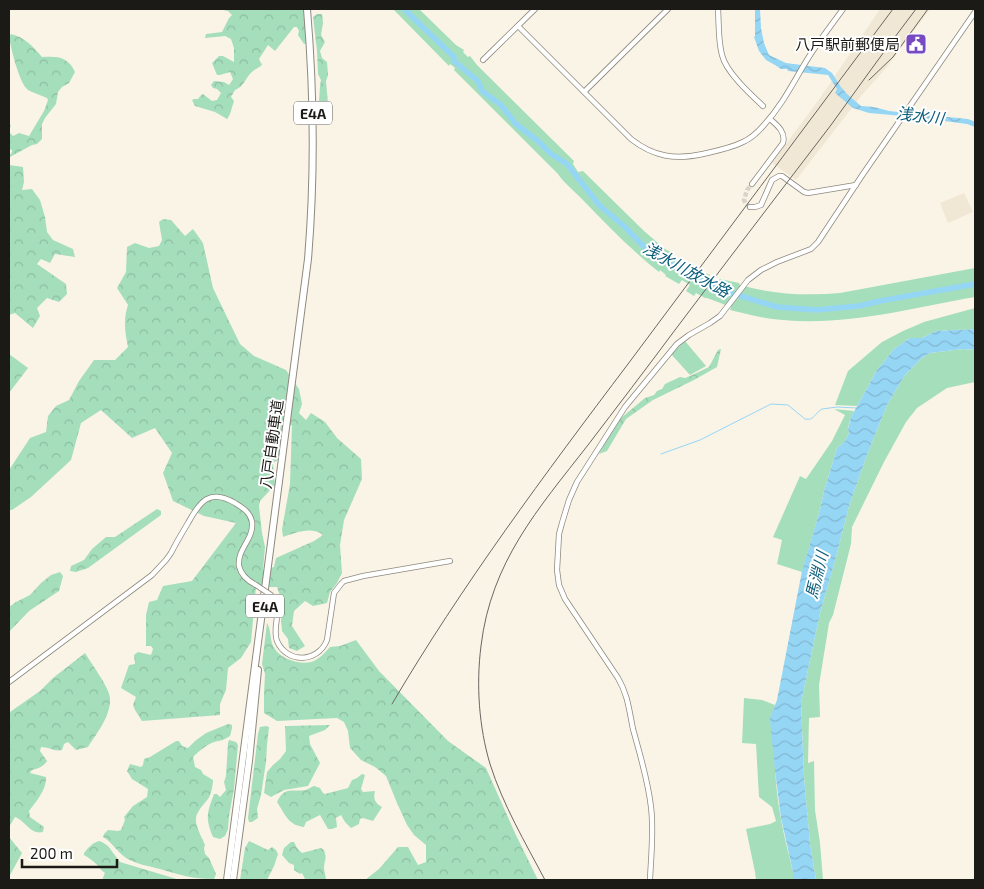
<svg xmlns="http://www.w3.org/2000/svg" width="984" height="889" font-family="'Exo 2','Noto Sans JP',sans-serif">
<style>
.built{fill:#f0e8d4}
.grass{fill:#a5debb}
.forest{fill:url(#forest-crowns);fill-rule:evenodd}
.water{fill:url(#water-waves)}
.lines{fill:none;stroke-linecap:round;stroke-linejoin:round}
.stream{stroke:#96d6f5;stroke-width:1}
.river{stroke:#96d6f5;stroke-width:5.5}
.tertiary-tunnel{stroke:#d9d3c8;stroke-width:4.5;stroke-dasharray:4.5 2;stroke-linecap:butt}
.tertiary-casing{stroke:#8e897d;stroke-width:6}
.motorway-casing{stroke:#8e897d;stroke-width:8}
.tertiary{stroke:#fff;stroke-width:4.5}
.motorway{stroke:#fff;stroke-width:6}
.rail{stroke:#6b6760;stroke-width:1}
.tertiary-bridge-casing{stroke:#8e897d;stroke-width:6;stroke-linecap:butt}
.tertiary-bridge{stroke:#fff;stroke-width:4.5}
.labels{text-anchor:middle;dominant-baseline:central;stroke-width:4;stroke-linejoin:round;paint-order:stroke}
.shield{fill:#fff;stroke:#605f5c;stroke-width:1}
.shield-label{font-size:14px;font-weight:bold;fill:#1c1a16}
.poi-label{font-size:15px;fill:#1c1a16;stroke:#fff;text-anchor:end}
.street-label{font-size:15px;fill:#1c1a16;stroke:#fff}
.water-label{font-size:16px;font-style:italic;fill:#0b5e7c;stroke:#fff}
</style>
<defs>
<pattern id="forest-crowns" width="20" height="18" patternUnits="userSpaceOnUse" patternTransform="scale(1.25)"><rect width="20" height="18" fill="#a5debb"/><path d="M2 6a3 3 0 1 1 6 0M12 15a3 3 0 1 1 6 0" fill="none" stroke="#8dbea0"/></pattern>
<pattern id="water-waves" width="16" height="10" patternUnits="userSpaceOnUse" patternTransform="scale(1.25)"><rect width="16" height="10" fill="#96d6f5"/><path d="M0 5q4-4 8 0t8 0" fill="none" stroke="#81b7d1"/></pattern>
</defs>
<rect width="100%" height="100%" fill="#faf4e7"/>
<g class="built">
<polygon points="880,9 930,9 887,67 861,96 796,180 772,163 820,98"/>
<polygon points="964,193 973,212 948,223 940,203"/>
</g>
<g class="grass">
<path d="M 393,9 L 419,9 L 456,45 L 464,50 L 463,52 L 468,57 L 470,56 L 477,65 L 574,161 L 573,164 L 578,172 L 583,171 L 644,231 L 665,249 L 671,252 L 668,256 L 674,261 L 676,259 L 699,273 L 701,271 L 710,275 L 709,278 L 718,282 L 720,279 L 739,283 L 740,285 C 771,294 806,296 840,293 L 975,268 L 975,297 C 912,308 847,326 783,320 C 765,319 747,314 730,310 L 731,307 L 707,298 L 705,298 L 696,293 L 694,296 L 686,291 L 690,285 L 682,280 L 679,284 L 665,276 L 666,275 L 660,270 L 659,272 C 630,249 605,223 579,196 C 572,189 564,183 558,174 L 454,70 L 455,68 L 450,64 L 449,66 Z"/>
<polygon points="975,308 975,329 936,331 922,338 910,338 894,349 877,370 857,406 835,405 848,371 882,342 903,331 924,322"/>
<polygon points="685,341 706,366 690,375 671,354"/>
<polygon points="963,349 975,350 975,382 947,388 917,408 906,422 884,462 852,527 851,544 833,615 829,623 819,685 820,717 809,718 808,763 814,761 815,810 820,843 823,880 816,880 810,844 804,777 801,703 820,613 835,561 849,506 867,455 887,405 905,375 922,358 930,353"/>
<path d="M 834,409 L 854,411 C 851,418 847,425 849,433 L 845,441 L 837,448 L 824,491 L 820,510 L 802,572 L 777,564 L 782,540 L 773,537 L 800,476 L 806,479 L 832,441 L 845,415 Z"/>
<path d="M 744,698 L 762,700 L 775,705 L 773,710 C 774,746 774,783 781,819 C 784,837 789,855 793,872 L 793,880 L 756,880 L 755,872 L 746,829 L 770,824 L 776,821 L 772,807 L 759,797 L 756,744 L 742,743 Z"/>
</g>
<g class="forest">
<path d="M 218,9 L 304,9 L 307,43 L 304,44 L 298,35 L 299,31 L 297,27 L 294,27 L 275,51 L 268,45 L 259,59 L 262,65 C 259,68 255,69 252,72 C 245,78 244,87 235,90 L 231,97 L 234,101 L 230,114 L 227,119 L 215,112 L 195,106 L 192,100 L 194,99 L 198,99 L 201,95 L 203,94 L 212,101 L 217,100 L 221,93 L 217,89 L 213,88 L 211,85 L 214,81 L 224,82 L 229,85 L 233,79 L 230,72 L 220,75 L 217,75 L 212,63 L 219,56 L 223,56 L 234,62 L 234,48 L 231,39 L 225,36 L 205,38 L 206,34 L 222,32 L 229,18 L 232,15 L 228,11 Z"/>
<polygon points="317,14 322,14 323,23 321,35 325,42 320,51 322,58 327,62 328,75 326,81 328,104 326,106 319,102 320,86 321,80 318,74 317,51 313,17"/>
<path d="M 11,34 C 24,37 33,46 42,57 C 57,56 68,56 75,72 L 69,83 L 62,87 L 58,92 L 56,104 L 45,118 L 42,124 L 42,139 L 37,144 L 32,145 L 10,157 L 9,156 L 12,152 L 12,150 L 9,149 L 9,125 L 11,125 L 9,132 L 13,136 L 19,133 L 29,136 L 44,111 L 48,100 L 47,98 C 41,95 33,93 28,90 C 19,83 11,48 9,37 Z"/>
<polygon points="9,165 23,167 24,182 22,190 32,189 40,200 45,217 47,232 53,240 73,249 75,257 55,254 50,263 41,259 37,264 66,284 67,294 59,302 47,298 37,308 40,316 33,328 15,313 9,315"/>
<path d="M 163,219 L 171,220 L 185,236 L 193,229 L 203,243 L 213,288 L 240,344 L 254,356 L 286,370 L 299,389 L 302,404 L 299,413 L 306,420 L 311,413 L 325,422 L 337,438 L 361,459 L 362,479 L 344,520 L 340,545 L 342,573 L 337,583 L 330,592 L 327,603 L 313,606 L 305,601 L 294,611 L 292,626 L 305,646 L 297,651 L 289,648 L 288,639 L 282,631 L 281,621 L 283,605 L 277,587 L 256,587 L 251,642 L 241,658 L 228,668 L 226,690 L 220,704 L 220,715 L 142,721 L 135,710 L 133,705 L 136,697 L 121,688 L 129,665 L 135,664 L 134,655 L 138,652 L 151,655 L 153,649 L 151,646 L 146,646 L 146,615 L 149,602 L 157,600 L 163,586 L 192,581 L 236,523 L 204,516 L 173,501 L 163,473 L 172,453 L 155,428 L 132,438 L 101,410 L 81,423 L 71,460 L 31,497 L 12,510 L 9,510 L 9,470 L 30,438 L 46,432 L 48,416 L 56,406 L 69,400 L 79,381 L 94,360 L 115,360 L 128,347 C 125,332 123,320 128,305 L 117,288 L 126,272 L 127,247 L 135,243 L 149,248 L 159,246 L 162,240 L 159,222 ZM 292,425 L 290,484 L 282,529 L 283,537 C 296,533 311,526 323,535 L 314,541 L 276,558 L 274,567 L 263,570 L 265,547 L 262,533 L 259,506 L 260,501 L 275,485 L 273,463 L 278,460 L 283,428 Z"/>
<polygon points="721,349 717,367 694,380 653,400 626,419 607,451 599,454 610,434 621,418 645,398 654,395 657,391 662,389 665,384 680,377 685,378 690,376 709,367 718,350"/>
<polygon points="9,354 28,368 9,393"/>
<polygon points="157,509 161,511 161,515 88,568 76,572 70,571 71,566 84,560 92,549 106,537 115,537"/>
<polygon points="60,572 63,576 59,591 29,611 9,632 9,607 16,602 30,595 41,583 51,575"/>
<path d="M 267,623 C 272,631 269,641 275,649 C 281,659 300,665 311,662 C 319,660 325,652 330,647 L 340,646 L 356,640 L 379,671 L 448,741 L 486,768 L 515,833 L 538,880 L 365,880 L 379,869 L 398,847 L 408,847 L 418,865 L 426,862 L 426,845 L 414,835 L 407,825 L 397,803 L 386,776 L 375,767 L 361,760 L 350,748 L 348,731 L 344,722 L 337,718 L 277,721 L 264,713 L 264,693 L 265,674 L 262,664 Z"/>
<path d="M 85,653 C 91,663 109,687 110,698 C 111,716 97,733 88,747 L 76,750 L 68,742 L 64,744 L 62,750 C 55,752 49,747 41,747 L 40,751 L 47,761 C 43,767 39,768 32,770 L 30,773 L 46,777 C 47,789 36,802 29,811 L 30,817 L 44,827 L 43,832 C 30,835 26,821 15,817 L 9,827 L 9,714 L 10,712 L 40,691 L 53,678 Z"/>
<path d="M 228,724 L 232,725 L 232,728 L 230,736 C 222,741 222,740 214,742 C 206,745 199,751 193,757 L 195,767 L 201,770 L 203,774 L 213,780 C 213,785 211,795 208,799 C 204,804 196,812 196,819 C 195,825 202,838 205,845 L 204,848 L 205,854 L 209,858 L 216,874 L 214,879 C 192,879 180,875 160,869 C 148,866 136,864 126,858 C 117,852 112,842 103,837 L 104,834 L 108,830 L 118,831 L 121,830 L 125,820 L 124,817 L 133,806 L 147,797 L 148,789 L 132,779 L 127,771 L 130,764 L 141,767 L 143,765 L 144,759 L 150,757 L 176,741 L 179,741 L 182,746 L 188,748 L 195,741 L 206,733 Z"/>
<polygon points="330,725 325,730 309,736 310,744 320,763 308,786 284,790 271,797 264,793 267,772 273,765 280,759 286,751 285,726"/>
<polygon points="266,726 269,727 267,745 266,762 261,795 257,809 258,818 252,822 249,822 248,818 258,734 260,727"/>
<path d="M 229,740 L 236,742 L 238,745 L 234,789 L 229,816 L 228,829 L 225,836 L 220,839 L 213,837 C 205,818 207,813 214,794 L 217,794 L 220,797 L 226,790 L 224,782 L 226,776 L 228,743 Z"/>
<path d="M 362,774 L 365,775 L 361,789 L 363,792 L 375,791 C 373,799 375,803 382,807 L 373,821 L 363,818 L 360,819 L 359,824 L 351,828 L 345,822 L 341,815 L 336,818 L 337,827 L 332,829 L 328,829 L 320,815 L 306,822 L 304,827 C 288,825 285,814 277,802 C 284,786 293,792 306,790 C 308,789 313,786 314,786 L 320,788 L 323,793 L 325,794 L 348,788 L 352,780 L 357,778 Z"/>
<polygon points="9,837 22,853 9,877"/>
<path d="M 99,841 L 102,842 L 108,846 L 120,862 L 180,880 L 102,880 L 105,873 C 99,869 99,866 94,862 C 91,859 87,857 84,855 L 84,853 C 88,848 92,843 99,841 Z"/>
<polygon points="249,841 268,850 272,847 276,850 278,854 274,866 267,880 240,880 245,848"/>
<path d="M 291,842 L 294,842 L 297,848 L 302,853 L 321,848 L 324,850 C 327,859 325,858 324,867 C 324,872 326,876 326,880 L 307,880 L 305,879 L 302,873 L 300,874 L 294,870 L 294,865 L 289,863 L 282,855 L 284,848 Z"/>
</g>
<g class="water">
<polygon points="755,9 760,9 761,28 764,43 769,55 786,63 825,68 832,73 841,87 847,94 861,106 874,107 889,111 968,119 975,122 975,127 967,124 914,117 869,113 853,108 835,93 837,89 828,75 788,71 787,69 781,69 775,65 766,60 759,51 754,37 755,36"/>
<polygon points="975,329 975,350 963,349 930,353 922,358 905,375 887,405 867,455 849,506 835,561 820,613 801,703 804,777 810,844 816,880 793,880 793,872 781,818 775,771 770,719 773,710 777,700 802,571 820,510 824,491 837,448 845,441 849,433 848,429 851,417 877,370 894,349 910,338 922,338 936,331"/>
</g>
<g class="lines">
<path class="stream" d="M 661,454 L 700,440 L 771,404 L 788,405 L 805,419 C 814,421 815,413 822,409 L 837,407 L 856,408"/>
<polyline class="river" points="404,9 454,57 454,61 478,81 482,91 501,105 516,124 538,141 551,154 567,164 599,205 625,227 647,250 663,262 667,262 722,292 741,296 777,307 816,310 859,306 880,301 975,284"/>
<polyline class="tertiary-tunnel" points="750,207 746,204 744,200 747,190 752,184"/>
<g class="tertiary-casing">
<g id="tertiary">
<path d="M 718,9 C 719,24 718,40 722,55 C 726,72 750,94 763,106"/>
<path d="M 518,26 L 631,139 C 654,157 675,160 703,154 C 716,151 731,148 743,142 C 752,138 758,132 764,125 C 785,102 795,78 812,52 C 822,37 833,23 843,9"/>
<polyline points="483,60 535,9"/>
<polyline points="584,92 668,9"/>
<path d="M 752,184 L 783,143 C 786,132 777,125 770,119"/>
<polyline points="750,207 755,207 761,205 772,180 779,176 782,176 804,192 808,193 856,185"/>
<path d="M 276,602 C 281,614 272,628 277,641 C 287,664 318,663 327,640 L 334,593 L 341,584 L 344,581 L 363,576 L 450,561"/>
<path d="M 9,682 L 152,575 L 166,560 L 171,553 C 176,543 182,533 188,523 C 200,501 210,488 235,503 C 243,508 250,512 252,522 C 254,539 237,549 239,566 C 241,575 248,581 256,585"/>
<path d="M 650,880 C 651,856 654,831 651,807 C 648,780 640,755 633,729 C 629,710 628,695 618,678 L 565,599 L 559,585 L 557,570 L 559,534 L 562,523 L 569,500 L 577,482 L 625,407 L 677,344 L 689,335 L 710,323 L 720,316 L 748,280 L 761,270 L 777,262 L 811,249 L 818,242 L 863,174 L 975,12"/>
</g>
</g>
<g class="motorway-casing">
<g id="motorway">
<path d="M 227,880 L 308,259 C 315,175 314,92 307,9"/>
<polyline points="233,880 249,761 258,670"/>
</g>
</g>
<use href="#tertiary" class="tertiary"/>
<use href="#motorway" class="motorway"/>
<g class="rail">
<polyline points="869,80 893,57 928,9"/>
<path d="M 392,704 C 462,585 545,474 628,364 C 716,246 805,127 893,9"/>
<path d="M 545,880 C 525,842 503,805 490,764 C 479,727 476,685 481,646 C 491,562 538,509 588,445 C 617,407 646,369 675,330 C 727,261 779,193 831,125 C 844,107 857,89 870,71 C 885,50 901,29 916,9"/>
</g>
<g class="tertiary-bridge-casing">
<polyline id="tertiary-bridge" points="256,585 271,595 276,602"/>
</g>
<use href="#tertiary-bridge" class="tertiary-bridge"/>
</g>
<defs>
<g id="civic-square" transform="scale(1.125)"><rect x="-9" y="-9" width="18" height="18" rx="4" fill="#774ac2" stroke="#fff"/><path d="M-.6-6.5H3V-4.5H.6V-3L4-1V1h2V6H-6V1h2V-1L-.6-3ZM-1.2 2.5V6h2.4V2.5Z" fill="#fff"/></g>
</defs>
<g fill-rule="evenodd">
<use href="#civic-square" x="916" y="44"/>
</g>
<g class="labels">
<g class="shield">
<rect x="294" y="101.5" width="38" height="23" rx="4"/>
<rect x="246" y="594.5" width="38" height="23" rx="4"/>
</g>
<g class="shield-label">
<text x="313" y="113">E4A</text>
<text x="265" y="606">E4A</text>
</g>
<g class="poi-label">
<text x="900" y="44">八戸駅前郵便局</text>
</g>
<g class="street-label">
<text transform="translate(271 444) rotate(-82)">八戸自動車道</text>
</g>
<g class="water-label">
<text transform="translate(920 115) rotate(7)">浅水川</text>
<text transform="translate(687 269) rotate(29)">浅水川放水路</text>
<text transform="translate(816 575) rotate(-76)">馬淵川</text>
</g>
</g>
<rect width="984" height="889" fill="none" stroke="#1c1a16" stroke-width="20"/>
<path d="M22 859v8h95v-8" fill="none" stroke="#1c1a16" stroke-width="2.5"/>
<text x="30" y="859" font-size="15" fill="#1c1a16" stroke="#ffffff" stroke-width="4" paint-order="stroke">200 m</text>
</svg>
